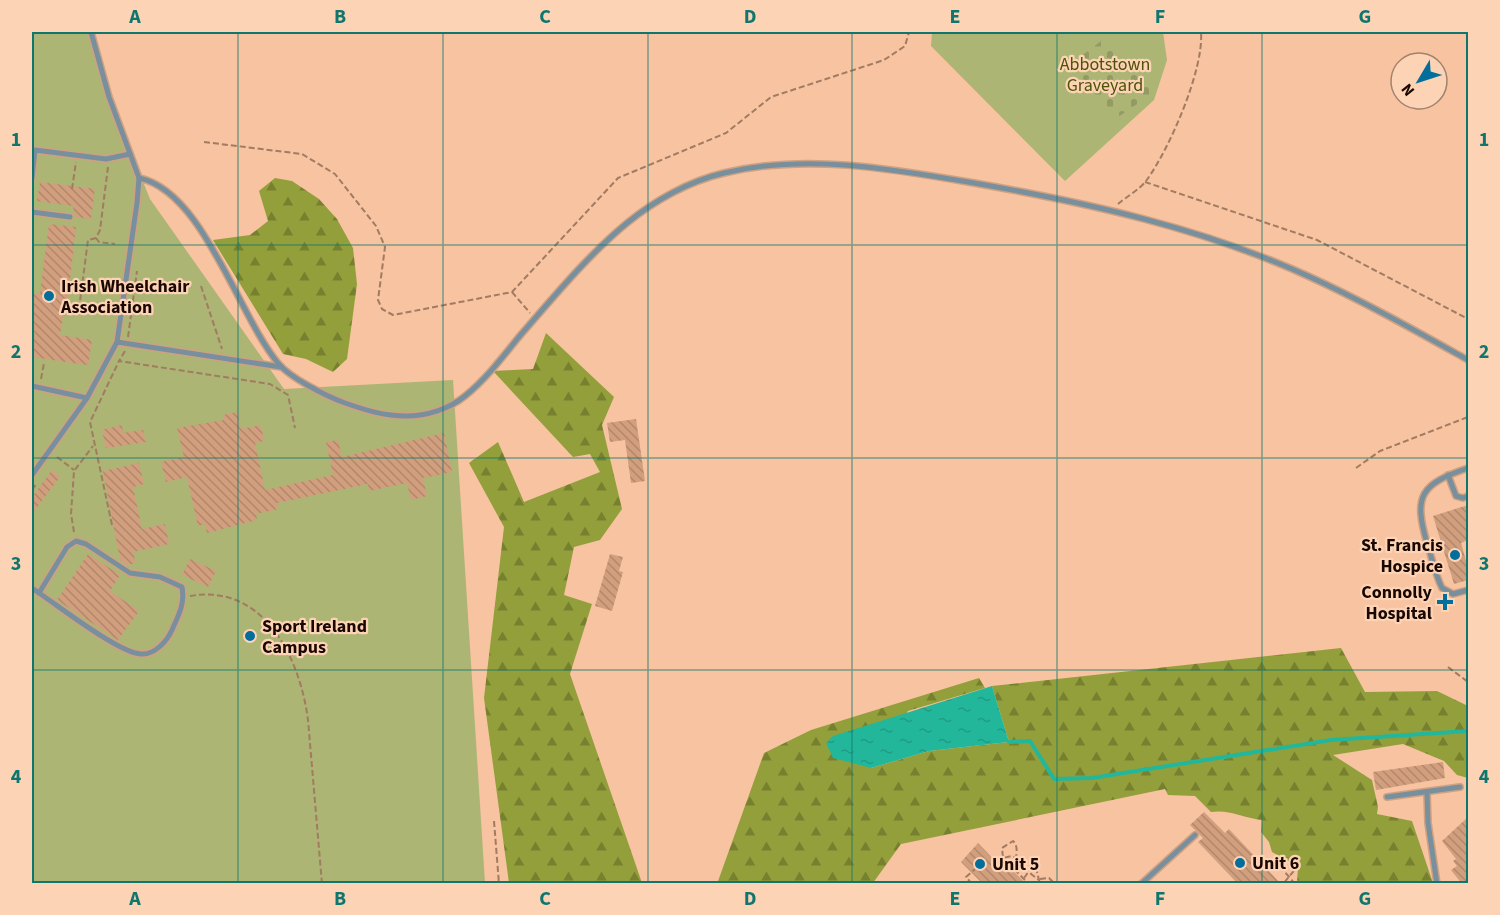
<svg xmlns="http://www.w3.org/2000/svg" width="1500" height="915" font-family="'Source Sans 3',sans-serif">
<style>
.green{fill:#acb574}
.forest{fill:url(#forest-firs)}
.cemetery{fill:url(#cemetery-stones)}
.water{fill:url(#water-ripples)}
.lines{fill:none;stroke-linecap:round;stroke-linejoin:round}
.stream{stroke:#22b79b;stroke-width:4}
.building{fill:url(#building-back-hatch)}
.service-casing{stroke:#cfa183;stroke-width:8}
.path{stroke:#a17b62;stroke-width:2;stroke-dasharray:6 3;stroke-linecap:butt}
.service{stroke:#788f9d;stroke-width:5}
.grid{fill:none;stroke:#0f766e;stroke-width:1.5;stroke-opacity:0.55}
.poi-dot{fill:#036e9b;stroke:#fdd3b6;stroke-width:2}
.labels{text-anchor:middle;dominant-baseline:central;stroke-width:4.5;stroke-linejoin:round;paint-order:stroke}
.park-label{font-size:18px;fill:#4c5306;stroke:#fdd3b6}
.poi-label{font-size:18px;font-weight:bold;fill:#1a0800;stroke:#fdd3b6;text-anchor:start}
.neatline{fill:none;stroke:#0f766e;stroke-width:2}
.grid-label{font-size:20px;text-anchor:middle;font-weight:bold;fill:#0f766e}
</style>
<defs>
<pattern id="forest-firs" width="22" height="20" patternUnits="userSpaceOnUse" patternTransform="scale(1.5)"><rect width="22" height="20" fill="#939f3b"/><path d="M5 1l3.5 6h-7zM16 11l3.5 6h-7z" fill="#77802f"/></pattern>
<pattern id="cemetery-stones" width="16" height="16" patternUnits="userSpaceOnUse" patternTransform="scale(1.5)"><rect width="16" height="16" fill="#acb574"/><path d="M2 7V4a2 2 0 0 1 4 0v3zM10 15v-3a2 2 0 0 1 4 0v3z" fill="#939a63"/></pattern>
<pattern id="water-ripples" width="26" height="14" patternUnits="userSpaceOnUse" patternTransform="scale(1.5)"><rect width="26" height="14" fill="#22b79b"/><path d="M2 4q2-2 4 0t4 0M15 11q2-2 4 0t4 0" fill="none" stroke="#1e9c84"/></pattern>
<pattern id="building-back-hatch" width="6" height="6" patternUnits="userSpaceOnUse" patternTransform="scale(1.5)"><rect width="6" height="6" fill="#d19f7d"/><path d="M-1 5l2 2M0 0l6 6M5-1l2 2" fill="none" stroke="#b3876a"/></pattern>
</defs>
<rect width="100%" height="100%" fill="#f7c3a0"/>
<g class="green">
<polygon points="32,32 92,32 117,117 150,199 284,389 453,380 485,883 32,883"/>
<polygon points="932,32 1163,32 1167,60 1154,100 1065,181 931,46"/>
</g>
<g class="forest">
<polygon points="275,178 292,181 319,199 337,219 353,248 357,284 347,359 333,372 306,359 283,354 213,240 250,235 268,221 259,191"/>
<polygon points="546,333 614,397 602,425 622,509 600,540 574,547 564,595 592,604 570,674 642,883 509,883 484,698 504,527 469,463 498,442 524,502 600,472 590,454 573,457 493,371 533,369"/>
<path d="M 1341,648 L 1365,692 L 1437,691 L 1468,706 L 1468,778 L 1457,775 L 1444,761 L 1403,744 L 1333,755 L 1372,780 L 1378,807 L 1377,814 L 1412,821 L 1433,883 L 1297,883 L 1298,867 L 1272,852 L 1269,842 L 1261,832 L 1262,820 C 1245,818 1228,809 1211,812 L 1195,796 L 1168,795 L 1165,789 L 901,844 L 873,883 L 717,884 L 764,753 L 811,730 L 979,678 L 985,688 L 908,711 L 871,768 L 929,751 L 1009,742 L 992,686 Z"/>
</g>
<polygon class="cemetery" points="1109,35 1136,68 1152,94 1112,121 1083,93 1068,66"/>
<polygon class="water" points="992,686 1009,742 929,751 871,768 833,758 826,743 833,736"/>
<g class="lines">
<polyline class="stream" points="1009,742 1030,741 1054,779 1092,778 1331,740 1468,731"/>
</g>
<g class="building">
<polygon points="40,182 95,189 91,219 75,217 73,206 37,201"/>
<polygon points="49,224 76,227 66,316 63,316 60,335 92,340 88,365 32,357 35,332 32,332 32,293 40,294"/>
<polygon points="237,412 241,429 261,425 264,441 255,443 265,490 333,475 326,442 338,440 342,457 444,433 452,472 423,478 427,496 411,500 407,483 369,491 368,484 277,503 278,509 256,514 257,520 207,533 205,524 198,526 187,477 166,482 161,462 184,457 177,428 224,420 223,415"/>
<polygon points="636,419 645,481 631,483 625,440 610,442 607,423"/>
<polygon points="122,425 123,433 143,430 146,442 106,448 102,430"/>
<polygon points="139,463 144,484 133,487 142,529 165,524 169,544 133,552 136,563 127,565 120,560 103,471"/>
<polygon points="52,470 60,477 32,514 32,497"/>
<polygon points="1468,505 1468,540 1461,543 1468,568 1468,580 1454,584 1433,516"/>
<polygon points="88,554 120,575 110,591 139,611 118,640 57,600"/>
<polygon points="610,554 623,557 619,571 623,572 612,611 595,606"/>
<polygon points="190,559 216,571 208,587 182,575"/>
<polygon points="1443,762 1445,778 1376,790 1373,772"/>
<polygon points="1204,812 1225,833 1229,829 1281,884 1238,884 1198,842 1203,838 1190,825"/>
<polygon points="1468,817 1468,884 1462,884 1451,870 1457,866 1453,861 1456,859 1442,841"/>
<polygon points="978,843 999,865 1004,861 1026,884 983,884 961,862"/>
</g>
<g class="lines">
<g class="service-casing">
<g id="service">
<polyline points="32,178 35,150 106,159 130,154"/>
<path d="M 139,178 C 203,191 238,315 278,363 C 290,378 326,396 345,403 C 365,410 384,416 406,416 C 427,416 449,409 465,396 C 485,380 502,358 518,338 C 552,299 587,256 627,223 C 654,201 689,181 724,173 C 805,153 894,169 974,183 C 1088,203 1202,228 1308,276 C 1363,301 1416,331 1468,360"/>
<polyline points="32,212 70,217"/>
<polyline points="117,342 281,367"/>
<polyline points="32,386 87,398"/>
<path d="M 1468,468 C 1421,484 1413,495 1427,543 C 1432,558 1435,574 1442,588 L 1453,594 L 1468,590"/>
<polyline points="32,475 87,398 117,342 137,203 139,178 109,97 91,32"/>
<polyline points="1448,475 1456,496 1463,498 1468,496"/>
<path d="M 32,588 L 39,593 C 60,607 119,653 141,654 C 155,655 167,641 172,630 C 179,614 185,604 182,587 L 160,577 L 130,573 L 86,544 L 76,541 L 67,547 L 39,593"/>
<polyline points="1427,793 1428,823 1437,884"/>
<polyline points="1387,797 1460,787"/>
<polyline points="1141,884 1195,835"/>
</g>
</g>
<g class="path">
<polyline points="204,142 302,154 335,174 376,226 385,247 378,300 382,309 393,315 512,292 618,178 726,133 771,97 884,60 905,46 909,32"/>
<polyline points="108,167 100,230 96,238 99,242 115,244"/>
<polyline points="1145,182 1317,240 1468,319"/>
<polyline points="72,189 76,162"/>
<path d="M 1118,204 C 1126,197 1139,190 1146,181 C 1169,150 1204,70 1201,32"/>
<polyline points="96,238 88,240 79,309 112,311"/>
<polyline points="201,286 222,349"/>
<polyline points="512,292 530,313"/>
<polyline points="67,307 79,309"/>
<polyline points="133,312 149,315"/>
<polyline points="128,337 137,271"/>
<polyline points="125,351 119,361 270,384 288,395 295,428"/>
<polyline points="41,379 44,363"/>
<polyline points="57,457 74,470"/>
<polyline points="1356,468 1380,451 1468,417"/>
<polyline points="32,490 37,483"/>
<polyline points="112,525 90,422 119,361"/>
<polyline points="74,532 71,514 74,471 93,446"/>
<path d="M 190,596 C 264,583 300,658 308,720 L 322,884"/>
<polyline points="1448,667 1468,682"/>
<polyline points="494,821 499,884"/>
<polyline points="992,858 1003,858 1029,884"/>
<polyline points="1274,859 1279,857 1285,865 1288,856 1294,859 1297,867 1283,884"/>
<polyline points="1274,859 1295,884"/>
<polyline points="1030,864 1031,874 1039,880"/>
<path d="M 1014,869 C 1015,860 1020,847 1013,841 L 1002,848 L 1003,858 L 1012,856 L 1016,858 L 1022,863 L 1035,864 L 1040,884"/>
<polyline points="1024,878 1027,874 1024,864"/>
<polyline points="1040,879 1049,878 1055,884"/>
<polyline points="972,884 966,877 975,869"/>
</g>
<use href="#service" class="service"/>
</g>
<path class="grid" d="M 238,32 L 238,884M 443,32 L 443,884M 648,32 L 648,884M 852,32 L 852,884M 1057,32 L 1057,884M 1262,32 L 1262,884M 32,245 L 1468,245M 32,458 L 1468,458M 32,670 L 1468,670"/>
<g class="poi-dot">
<circle cx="49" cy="296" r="6"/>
<circle cx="1455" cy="555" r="6"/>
<path d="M1442 593h6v6h6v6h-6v6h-6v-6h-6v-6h6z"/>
<circle cx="250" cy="636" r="6"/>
<circle cx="1240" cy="863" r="6"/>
<circle cx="980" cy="864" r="6"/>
</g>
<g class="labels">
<g class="park-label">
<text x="1105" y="64">Abbotstown<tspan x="1105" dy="21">Graveyard</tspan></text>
</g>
<g class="poi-label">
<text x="61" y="286">Irish Wheelchair<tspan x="61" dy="21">Association</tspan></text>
<text x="1443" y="545" text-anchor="end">St. Francis<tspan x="1443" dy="21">Hospice</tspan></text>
<text x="1432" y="592" text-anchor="end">Connolly<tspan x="1432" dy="21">Hospital</tspan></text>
<text x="262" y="626">Sport Ireland<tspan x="262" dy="21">Campus</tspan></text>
<text x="1252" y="863">Unit 6</text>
<text x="992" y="864">Unit 5</text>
</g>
</g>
<rect width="1500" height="915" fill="none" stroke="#fdd3b6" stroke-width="66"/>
<g transform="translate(1419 81) rotate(231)"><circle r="28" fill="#fdd3b6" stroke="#a2826d" stroke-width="1.5"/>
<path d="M0-4.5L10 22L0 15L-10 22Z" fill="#036e9b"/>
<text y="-9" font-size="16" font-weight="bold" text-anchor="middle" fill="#1a0800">N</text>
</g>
<rect x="33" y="33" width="1434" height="849" class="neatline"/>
<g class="grid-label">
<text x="135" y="23">A</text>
<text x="340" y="23">B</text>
<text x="545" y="23">C</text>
<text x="750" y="23">D</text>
<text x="955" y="23">E</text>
<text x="1160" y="23">F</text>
<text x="1365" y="23">G</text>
<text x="16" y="146">1</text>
<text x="1484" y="146">1</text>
<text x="16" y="358">2</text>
<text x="1484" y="358">2</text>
<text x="16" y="570">3</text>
<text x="1484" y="570">3</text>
<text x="16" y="783">4</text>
<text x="1484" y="783">4</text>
<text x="135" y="905">A</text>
<text x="340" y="905">B</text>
<text x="545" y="905">C</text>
<text x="750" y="905">D</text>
<text x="955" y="905">E</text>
<text x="1160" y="905">F</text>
<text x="1365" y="905">G</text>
</g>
</svg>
